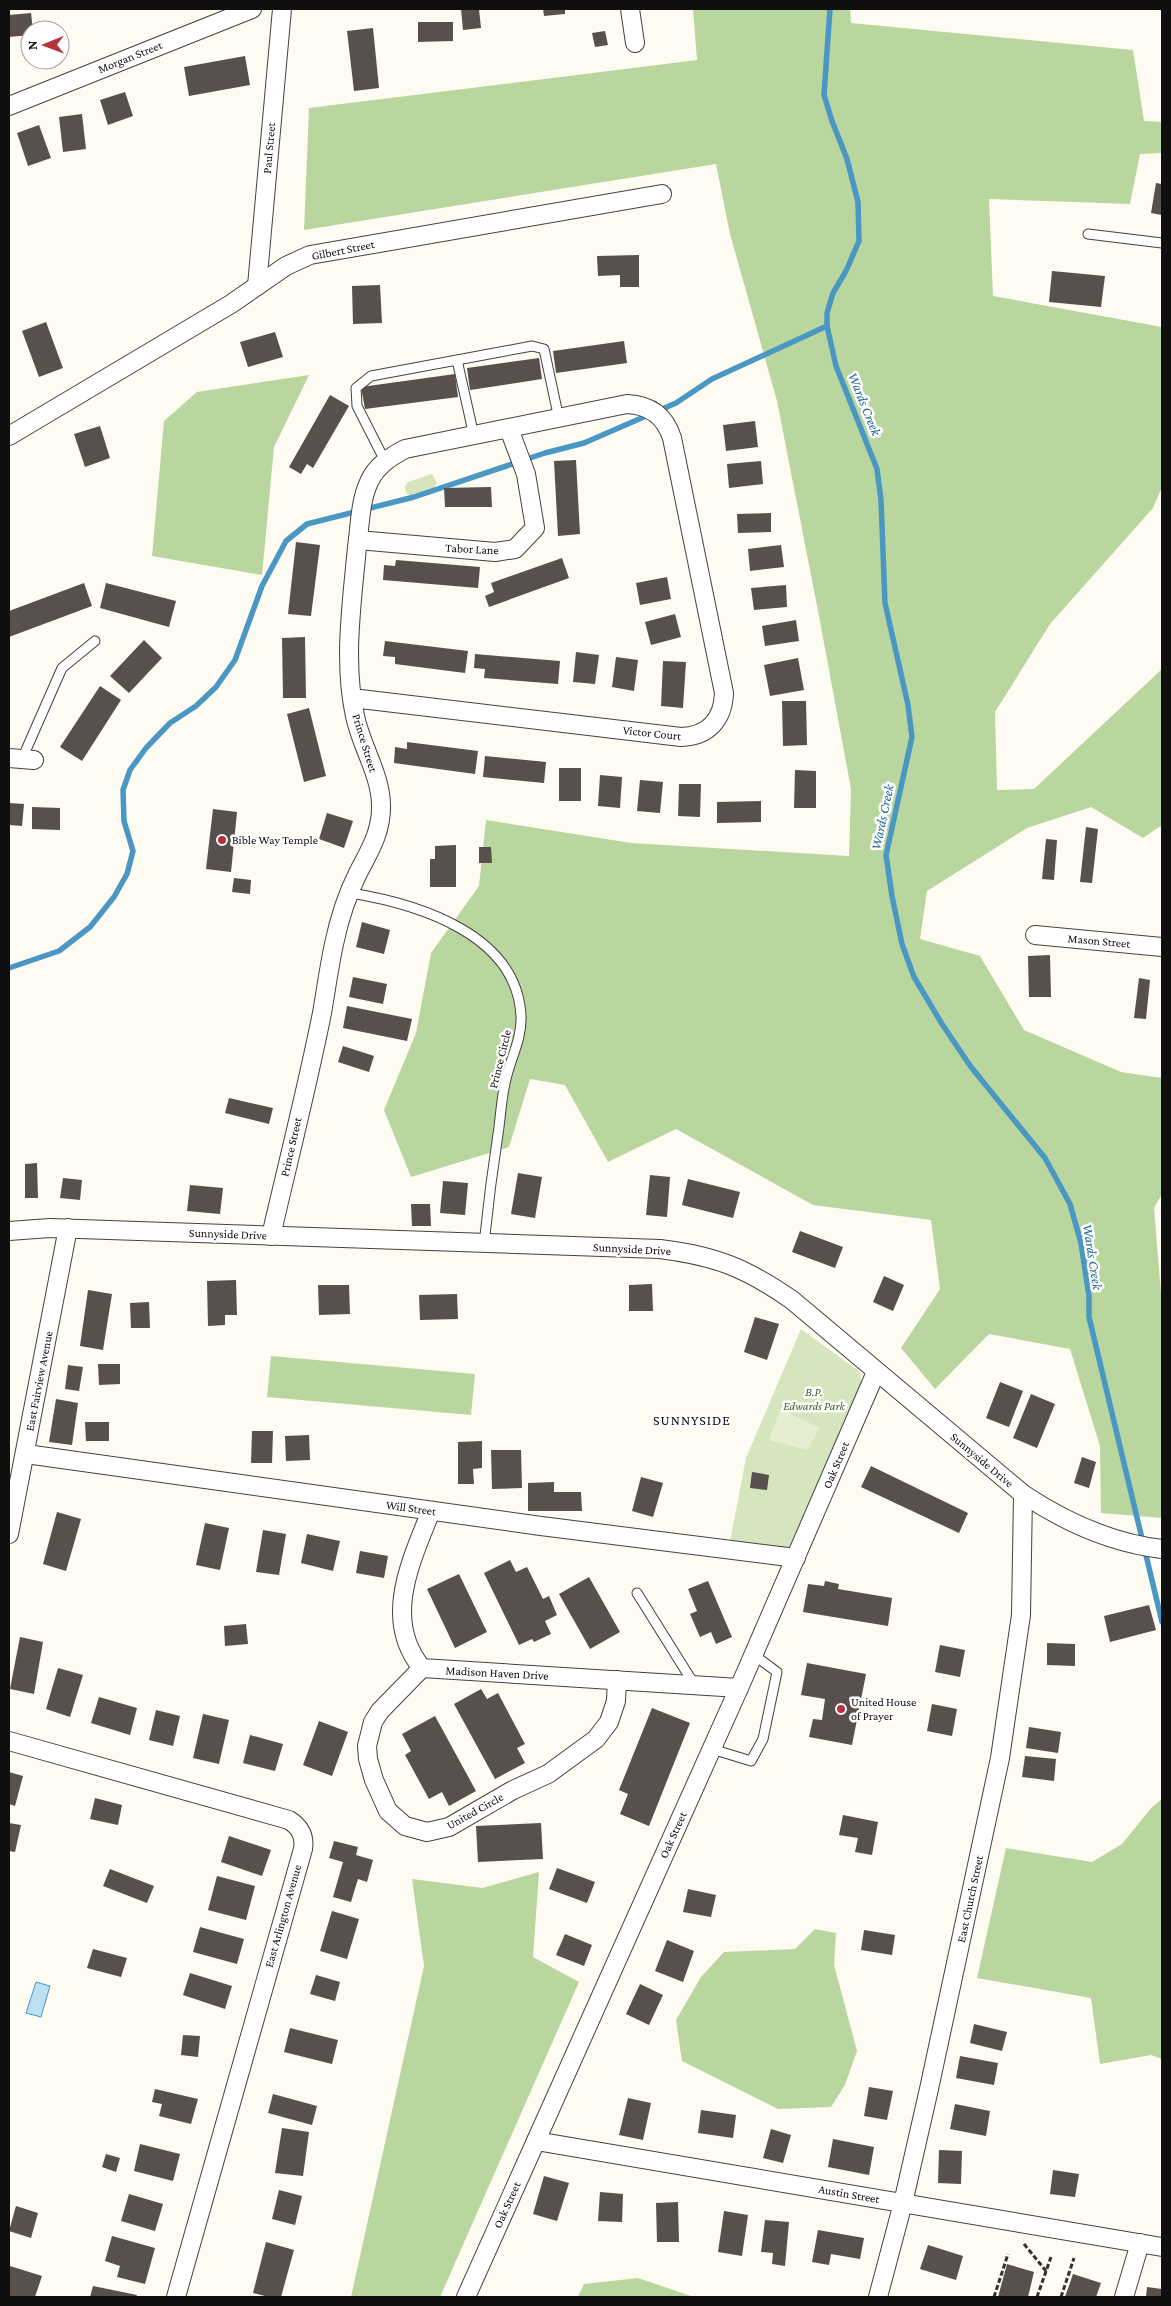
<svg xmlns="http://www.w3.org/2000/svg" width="1171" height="2306" font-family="'Crimson Pro',serif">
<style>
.green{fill:#d5e6bf}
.forest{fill:#bad69f}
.pitch{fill:#e5eed0}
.water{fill:#bcdff1;stroke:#4997c2}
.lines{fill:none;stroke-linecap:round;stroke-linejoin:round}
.stream{stroke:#4997c2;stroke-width:5.5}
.building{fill:#57504d}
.lane-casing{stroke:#424242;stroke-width:11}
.street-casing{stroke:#424242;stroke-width:20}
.path{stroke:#313131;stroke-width:3;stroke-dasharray:5 2.5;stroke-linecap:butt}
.lane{stroke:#fff;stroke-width:9}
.street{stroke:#fff;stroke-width:18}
.poi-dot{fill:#b4333e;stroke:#fff;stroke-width:2}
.labels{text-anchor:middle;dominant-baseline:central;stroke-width:5;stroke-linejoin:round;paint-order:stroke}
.street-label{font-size:12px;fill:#0f0f0f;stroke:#fff}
.poi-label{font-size:12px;fill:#0f0f0f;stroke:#fff;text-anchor:start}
.park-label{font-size:12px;font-style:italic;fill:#346225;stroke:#fff}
.water-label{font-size:14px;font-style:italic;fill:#236997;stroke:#fff}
.neighbourhood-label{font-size:14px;letter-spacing:1px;fill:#0f0f0f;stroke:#fff}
</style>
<rect width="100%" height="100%" fill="#fefbf3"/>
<g class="green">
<polygon points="432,474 437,483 434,488 411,496 406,493 405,486 408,482"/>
<polygon points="801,1329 860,1372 862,1390 792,1550 730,1541 746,1458"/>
</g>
<g class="forest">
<polygon points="693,9 850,9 851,23 1133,50 1144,121 1162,122 1162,153 1140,154 1130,204 989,199 993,296 1162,327 1162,487 1153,508 1050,624 995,712 997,790 1034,789 1162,669 1162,825 1143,838 1091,807 1027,828 927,891 920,939 980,956 1024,1030 1121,1072 1162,1078 1162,1194 1154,1208 1162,1305 1162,1518 1101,1513 1100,1446 1070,1349 989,1334 935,1389 901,1348 940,1289 931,1220 813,1205 676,1129 608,1162 565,1085 530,1079 509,1147 411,1177 384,1110 416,1033 431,953 479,886 486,820 631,843 849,856 851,789 819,616 777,401 730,234 716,164 304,230 309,108 697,60"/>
<polygon points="309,375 274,447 262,575 152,556 164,421 197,392"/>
<polygon points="271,1356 475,1374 471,1415 267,1397"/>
<polygon points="1162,1799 1162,2059 1151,2055 1100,2064 1091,1998 977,1978 1006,1848 1092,1862 1122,1844 1152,1807"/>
<polygon points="539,1872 533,1957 579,1982 440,2297 351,2297 424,1966 412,1879 482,1888"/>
<polygon points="815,1929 836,1933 834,1965 857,2051 845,2085 831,2107 778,2109 682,2061 676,2020 701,1977 724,1952 795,1949"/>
<polygon points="638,2278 694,2297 578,2297 584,2284"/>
</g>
<polygon class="pitch" points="780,1409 820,1428 807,1450 769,1440"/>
<polygon class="water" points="36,1982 50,1986 41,2017 26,2013"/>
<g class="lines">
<g class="stream">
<polyline points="830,9 824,95 832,121 847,159 858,202 859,241 846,271 833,293 827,313 827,326 836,366 877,469 881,500 885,603 908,705 912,737 886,855 892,896 902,944 914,977 942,1024 971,1067 1045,1158 1070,1204 1081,1243 1089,1296 1089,1317 1162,1622"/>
<polyline points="9,968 59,951 90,927 114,897 127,874 133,851 124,821 123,790 130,770 146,748 170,723 196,706 216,687 235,660 262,586 286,541 307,524 414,497 545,453 584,443 676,403 712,379 827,326"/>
</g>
</g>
<g class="building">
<polygon points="461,9 479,9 481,28 463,30"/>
<polygon points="543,9 565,9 565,14 544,16"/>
<polygon points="31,13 33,30 30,30 30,35 9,37 9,15"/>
<polygon points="418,22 453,22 453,41 418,42"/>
<polygon points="373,28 379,88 354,91 347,31"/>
<polygon points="605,31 608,45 595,47 592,33"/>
<polygon points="245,56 250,85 189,96 184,67"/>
<polygon points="125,92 133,116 108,125 100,100"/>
<polygon points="82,114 86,149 63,152 59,117"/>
<polygon points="39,125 51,158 28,166 17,133"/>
<polygon points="1156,183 1162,184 1162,215 1151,213"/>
<polygon points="639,255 639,287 620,287 620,275 598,276 597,256"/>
<polygon points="1052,271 1105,276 1101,307 1049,302"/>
<polygon points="380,285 382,323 353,324 352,286"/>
<polygon points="46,322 63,368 39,377 22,331"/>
<polygon points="275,332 283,357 248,367 240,342"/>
<polygon points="624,341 627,363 556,373 553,351"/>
<polygon points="539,358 542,379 470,390 467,368"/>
<polygon points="455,374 458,397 365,409 361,387"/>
<polygon points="330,395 349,406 313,468 307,464 301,474 289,467"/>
<polygon points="755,421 758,447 726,451 723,425"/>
<polygon points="100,426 110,458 85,467 74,434"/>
<polygon points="576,460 580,534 558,536 554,461"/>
<polygon points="761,461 763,484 729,488 727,464"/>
<polygon points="491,487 492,507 445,507 444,488"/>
<polygon points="771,513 771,532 738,533 737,514"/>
<polygon points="296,542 320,545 311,616 288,614"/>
<polygon points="781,545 784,567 750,571 748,549"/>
<polygon points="562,558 569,578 489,607 485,596 494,592 491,583"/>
<polygon points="396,560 480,567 478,588 383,580 384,565 395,566"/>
<polygon points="667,577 671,599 640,605 636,583"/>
<polygon points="84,583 92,606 9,637 9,611"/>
<polygon points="106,583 176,601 169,627 100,608"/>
<polygon points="786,585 787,607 754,610 751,588"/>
<polygon points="675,614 681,637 651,645 645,622"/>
<polygon points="796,620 799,641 765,646 762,626"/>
<polygon points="305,637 306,698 283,698 282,638"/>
<polygon points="144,640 162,658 129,693 110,676"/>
<polygon points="385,641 468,651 465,673 395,664 395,657 383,656"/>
<polygon points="576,652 599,655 595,684 573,682"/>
<polygon points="475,654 560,661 558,684 484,678 485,669 474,668"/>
<polygon points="616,657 638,660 634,691 612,687"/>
<polygon points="798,658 804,690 770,696 764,665"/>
<polygon points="663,661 686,662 683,708 661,706"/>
<polygon points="100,686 121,700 82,761 60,747"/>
<polygon points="782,701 806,701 807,745 783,746"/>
<polygon points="309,708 326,776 304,782 287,714"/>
<polygon points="407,742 478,751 475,774 394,763 395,747 407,749"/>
<polygon points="485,756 546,762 544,783 483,777"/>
<rect x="559" y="768" width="22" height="33"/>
<polygon points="795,770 816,771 816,808 794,808"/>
<polygon points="600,775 622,777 620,808 598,806"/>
<polygon points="640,780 663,782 660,813 637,811"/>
<polygon points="679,784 701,784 700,817 678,816"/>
<polygon points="761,801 761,822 717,823 717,802"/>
<polygon points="9,803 24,804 22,826 9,825"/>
<polygon points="32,807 60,808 60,830 32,829"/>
<polygon points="213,809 237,812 231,872 206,869"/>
<polygon points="327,813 353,821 344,848 319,839"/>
<polygon points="1086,827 1098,829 1092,883 1080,882"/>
<polygon points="1046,839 1057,840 1054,880 1042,879"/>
<polygon points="456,845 456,887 430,887 430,859 435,859 435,846"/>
<polygon points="479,847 491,847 492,863 479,863"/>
<polygon points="234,878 251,880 250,894 232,892"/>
<polygon points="362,922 390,930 384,954 356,947"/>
<polygon points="1050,955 1051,997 1029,997 1028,956"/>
<polygon points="353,977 387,984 383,1004 349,997"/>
<polygon points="1139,978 1150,980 1146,1019 1134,1018"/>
<polygon points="347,1006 412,1019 407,1041 343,1028"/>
<polygon points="343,1046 374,1056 369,1072 338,1062"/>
<polygon points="229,1098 273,1108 269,1124 225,1113"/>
<polygon points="37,1163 38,1198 25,1198 25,1164"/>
<polygon points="518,1173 542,1177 535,1218 511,1214"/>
<polygon points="650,1175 670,1177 667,1217 646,1215"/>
<polygon points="63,1178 82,1180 80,1200 60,1198"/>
<polygon points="688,1179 740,1192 733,1218 682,1205"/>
<polygon points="443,1181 468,1183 465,1215 440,1213"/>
<polygon points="190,1185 223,1188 220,1214 187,1211"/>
<polygon points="411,1204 430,1204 431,1226 412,1226"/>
<polygon points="800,1231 843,1247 835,1268 792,1252"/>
<polygon points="884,1276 904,1285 893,1311 873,1302"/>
<polygon points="236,1280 237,1315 225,1315 225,1325 208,1326 207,1281"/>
<polygon points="652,1284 653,1311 629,1311 629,1285"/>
<polygon points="318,1285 349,1285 350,1314 319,1315"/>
<polygon points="88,1290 112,1294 103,1350 80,1346"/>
<polygon points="457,1294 458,1319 420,1320 419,1295"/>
<polygon points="149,1302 150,1328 131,1328 130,1303"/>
<polygon points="755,1317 779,1324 767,1360 744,1352"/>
<polygon points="98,1364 120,1364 120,1384 99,1385"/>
<polygon points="68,1365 83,1367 79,1391 65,1389"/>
<polygon points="1000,1382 1023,1391 1009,1427 986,1418"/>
<polygon points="1031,1394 1055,1404 1037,1448 1013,1438"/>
<polygon points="56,1399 78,1403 72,1445 49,1442"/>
<polygon points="85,1422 109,1422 109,1441 86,1441"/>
<polygon points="252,1431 273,1431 272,1463 251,1463"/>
<polygon points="309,1435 310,1460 286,1461 285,1436"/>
<polygon points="482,1441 482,1468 473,1469 474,1484 458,1484 458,1442"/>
<polygon points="491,1450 521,1450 522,1488 492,1489"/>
<polygon points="1082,1457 1096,1462 1089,1488 1074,1483"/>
<polygon points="871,1466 968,1513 959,1533 861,1487"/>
<polygon points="752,1472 769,1475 767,1490 750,1488"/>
<polygon points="641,1477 663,1483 653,1517 632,1511"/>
<polygon points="554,1482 554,1492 581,1492 582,1511 528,1511 528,1483"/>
<polygon points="57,1512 81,1519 66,1571 43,1564"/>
<polygon points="205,1523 229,1528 220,1570 196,1565"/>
<polygon points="263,1530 286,1534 279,1575 256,1572"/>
<polygon points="307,1534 340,1541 333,1571 301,1563"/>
<polygon points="360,1551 388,1556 384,1578 356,1573"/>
<polygon points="510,1560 516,1572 527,1567 543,1599 549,1596 557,1615 545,1621 551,1634 534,1642 532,1639 519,1645 484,1573"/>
<polygon points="459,1574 487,1632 455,1648 427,1589"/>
<polygon points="589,1577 620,1632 590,1649 559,1594"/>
<polygon points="708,1581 732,1637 716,1644 711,1632 700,1637 690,1614 697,1611 688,1589"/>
<polygon points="825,1581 839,1584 838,1589 892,1598 888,1626 803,1612 808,1584 824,1586"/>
<polygon points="1149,1605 1156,1630 1110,1642 1104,1616"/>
<polygon points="246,1624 248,1644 225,1646 224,1626"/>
<polygon points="20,1637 43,1642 34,1694 10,1689"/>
<polygon points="1047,1643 1075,1644 1075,1666 1047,1665"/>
<polygon points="940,1645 965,1650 960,1677 935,1672"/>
<polygon points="807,1663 866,1674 852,1745 809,1737 813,1719 822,1720 825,1699 801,1695"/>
<polygon points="58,1668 83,1675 70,1717 46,1709"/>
<polygon points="481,1689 487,1699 498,1693 525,1744 517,1748 525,1763 495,1779 454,1704"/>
<polygon points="99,1697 137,1708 130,1735 91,1723"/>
<polygon points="932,1704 957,1709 952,1736 927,1731"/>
<polygon points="652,1708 690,1723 649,1826 620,1814 628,1794 619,1790"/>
<polygon points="156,1710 180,1716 173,1746 149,1740"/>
<polygon points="203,1714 229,1720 219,1764 193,1758"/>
<polygon points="435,1716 476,1791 449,1806 442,1792 429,1799 405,1755 411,1751 402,1734"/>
<polygon points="319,1721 348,1732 332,1776 303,1765"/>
<polygon points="1029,1727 1061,1732 1058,1753 1026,1748"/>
<polygon points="250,1735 283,1744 275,1771 243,1763"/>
<polygon points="1025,1756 1056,1759 1054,1781 1022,1777"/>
<polygon points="9,1772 23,1776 15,1806 9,1804"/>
<polygon points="95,1798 122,1805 118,1825 90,1819"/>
<polygon points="843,1815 878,1822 872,1855 855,1852 858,1838 839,1835"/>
<polygon points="9,1823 21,1825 15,1852 9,1851"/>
<polygon points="541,1823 543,1859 478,1862 476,1826"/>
<polygon points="229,1836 271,1850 262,1876 221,1862"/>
<polygon points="334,1841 358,1847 356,1855 373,1860 367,1882 358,1879 351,1902 333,1897 343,1862 329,1858"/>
<polygon points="557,1868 595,1882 587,1903 549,1889"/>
<polygon points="110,1869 154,1886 147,1903 103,1886"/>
<polygon points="217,1876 255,1886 246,1920 208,1910"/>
<polygon points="688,1889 716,1895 711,1917 683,1912"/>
<polygon points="332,1911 359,1919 347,1959 320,1951"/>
<polygon points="200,1927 244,1939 237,1964 193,1952"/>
<polygon points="864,1930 895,1935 892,1955 861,1950"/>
<polygon points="565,1934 592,1945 584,1966 556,1955"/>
<polygon points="667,1940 694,1951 683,1982 655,1971"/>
<polygon points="93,1949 127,1958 121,1977 87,1968"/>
<polygon points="190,1973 232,1986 225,2009 183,1995"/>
<polygon points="316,1975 340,1982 335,2001 310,1994"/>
<polygon points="640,1984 663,1995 649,2025 626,2014"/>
<polygon points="974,2024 1007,2032 1002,2051 970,2043"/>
<polygon points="290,2028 338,2040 332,2064 284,2052"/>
<polygon points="183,2035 200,2036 198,2057 181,2055"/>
<polygon points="960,2056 998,2063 994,2085 956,2078"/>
<polygon points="869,2087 893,2091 887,2120 864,2116"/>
<polygon points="155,2089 198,2099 191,2124 159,2116 162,2104 152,2102"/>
<polygon points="273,2094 317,2106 312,2125 268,2113"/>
<polygon points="628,2098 651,2103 643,2140 619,2135"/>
<polygon points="955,2104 990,2111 986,2136 950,2129"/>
<polygon points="701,2110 736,2115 733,2138 698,2133"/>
<polygon points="282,2128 309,2132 303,2176 275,2173"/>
<polygon points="771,2129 791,2135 783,2163 763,2158"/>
<polygon points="833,2139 874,2147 869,2175 828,2167"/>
<polygon points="140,2144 180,2154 173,2181 134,2171"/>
<polygon points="939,2150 962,2151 961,2184 938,2183"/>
<polygon points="106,2154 120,2158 116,2172 102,2167"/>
<polygon points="1053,2170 1079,2174 1075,2197 1050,2194"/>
<polygon points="544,2176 569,2183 557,2221 533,2214"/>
<polygon points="279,2190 302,2196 295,2225 272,2219"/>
<polygon points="600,2192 623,2194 622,2222 598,2221"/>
<polygon points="129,2194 163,2204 155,2231 121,2221"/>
<polygon points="678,2202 679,2242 657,2242 656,2203"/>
<polygon points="16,2206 38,2213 31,2238 9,2231"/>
<polygon points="724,2211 748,2215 742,2256 718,2252"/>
<polygon points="765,2220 789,2222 785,2266 772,2264 773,2253 761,2252"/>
<polygon points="818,2230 864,2238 860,2259 831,2254 829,2265 812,2262"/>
<polygon points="112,2236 155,2248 145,2284 117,2277 120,2266 105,2261"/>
<polygon points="266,2242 294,2250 281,2297 269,2297 253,2293"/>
<polygon points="928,2245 963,2256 956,2280 920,2269"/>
<polygon points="1007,2264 1034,2272 1028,2297 998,2297"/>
<polygon points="10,2266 42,2276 35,2297 9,2297"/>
<polygon points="1073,2274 1101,2283 1096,2297 1065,2297"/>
<polygon points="93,2286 137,2295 136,2297 90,2297"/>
<polygon points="1147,2287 1162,2289 1162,2297 1146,2297"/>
</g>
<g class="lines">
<g class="lane-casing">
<g id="lane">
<polyline points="1088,234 1162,243"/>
<polyline points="457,360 474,436"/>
<polyline points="385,461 357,406 356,388 371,376 532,346 544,349 559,419"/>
<polyline points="22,759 62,668 95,641"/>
<path d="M 351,893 C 418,904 517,934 521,1016 C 522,1039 511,1057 506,1079 C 502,1094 501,1111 499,1127 C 493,1166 488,1205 484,1244"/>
<polyline points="637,1593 694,1684"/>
<polyline points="712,1749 751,1761 763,1739 777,1672 754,1655"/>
</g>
</g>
<g class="street-casing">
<g id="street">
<polyline points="630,9 635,43"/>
<polyline points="9,106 252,9"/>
<polyline points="257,286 282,9"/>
<polyline points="9,436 231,304 286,266 310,255 662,194"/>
<polyline points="358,540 495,552 515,549 535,528 526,474 509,429"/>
<polyline points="9,758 34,760"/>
<polyline points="1035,935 1162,947"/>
<path d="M 9,1231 L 50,1228 L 660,1249 C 716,1256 746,1268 792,1300 L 1023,1494 C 1065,1522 1111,1543 1162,1549"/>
<path d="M 271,1236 C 288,1162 307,1088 322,1013 C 326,990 329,967 334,944 C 339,920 347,895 358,873 C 370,850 382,831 381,804 C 380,773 361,746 355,716 C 343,662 352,602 357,547 C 360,526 360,501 369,482 C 376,466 390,457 405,449 L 627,404 C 650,405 665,416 672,438 L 724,693 C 723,720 708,736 681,737 L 352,698"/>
<polyline points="26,1454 541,1526 796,1558"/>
<path d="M 431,1511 C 411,1561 382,1620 422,1668 L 739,1688"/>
<polyline points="9,1534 68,1228"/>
<polyline points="422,1668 380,1711 373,1722 367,1746 368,1759 374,1780 388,1811 405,1826 427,1832 449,1827 513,1790 548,1774 596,1739 609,1722 616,1701 617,1680"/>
<path d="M 9,1741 L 289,1820 C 300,1827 305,1836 303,1849 L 176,2297"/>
<polyline points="536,2141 1162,2247"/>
<polyline points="466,2297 739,1688 876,1372"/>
<polyline points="878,2297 903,2203 929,2089 1000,1758 1021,1615 1023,1494"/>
<polyline points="1124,2297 1140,2243"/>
</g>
</g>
<g class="path">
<polyline points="1024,2244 1046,2271"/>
<polyline points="994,2297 1008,2254"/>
<polyline points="1037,2297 1051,2257"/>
<polyline points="1061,2297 1074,2258"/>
</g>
<use href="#lane" class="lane"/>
<use href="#street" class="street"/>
</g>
<g class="poi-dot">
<circle cx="222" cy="840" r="5"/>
<circle cx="841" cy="1709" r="5"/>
</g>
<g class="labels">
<g class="street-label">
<text transform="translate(130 57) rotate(-22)">Morgan Street</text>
<text transform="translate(269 148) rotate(-85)">Paul Street</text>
<text transform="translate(343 250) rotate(-11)">Gilbert Street</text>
<text transform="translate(472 549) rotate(3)">Tabor Lane</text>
<text transform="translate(652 733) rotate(6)">Victor Court</text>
<text transform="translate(365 743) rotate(73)">Prince Street</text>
<text transform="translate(1099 941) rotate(5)">Mason Street</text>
<text transform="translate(500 1059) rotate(-76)">Prince Circle</text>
<text transform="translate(291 1147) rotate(-77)">Prince Street</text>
<text transform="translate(228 1234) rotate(2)">Sunnyside Drive</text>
<text transform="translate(632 1249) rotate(3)">Sunnyside Drive</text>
<text transform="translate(39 1381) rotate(-79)">East Fairview Avenue</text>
<text transform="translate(982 1460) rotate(40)">Sunnyside Drive</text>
<text transform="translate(836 1465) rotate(-67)">Oak Street</text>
<text transform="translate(411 1508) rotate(8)">Will Street</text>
<text transform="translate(497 1673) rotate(3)">Madison Haven Drive</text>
<text transform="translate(475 1811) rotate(-29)">United Circle</text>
<text transform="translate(673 1835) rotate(-66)">Oak Street</text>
<text transform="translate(970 1899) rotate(-78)">East Church Street</text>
<text transform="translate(283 1916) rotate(-74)">East Arlington Avenue</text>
<text transform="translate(849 2194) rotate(10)">Austin Street</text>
<text transform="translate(507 2205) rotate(-66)">Oak Street</text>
</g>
<g class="poi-label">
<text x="232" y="840">Bible Way Temple</text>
<text x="851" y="1702">United House<tspan x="851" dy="14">of Prayer</tspan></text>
</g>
<g class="park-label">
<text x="814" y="1392">B.P.<tspan x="814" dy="14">Edwards Park</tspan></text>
</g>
<g class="water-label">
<text transform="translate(865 404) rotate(68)">Wards Creek</text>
<text transform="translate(882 817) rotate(-78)">Wards Creek</text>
<text transform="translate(1093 1257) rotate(81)">Wards Creek</text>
</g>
<g class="neighbourhood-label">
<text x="692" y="1420">SUNNYSIDE</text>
</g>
</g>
<rect width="1171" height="2306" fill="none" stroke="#0f0f0f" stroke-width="20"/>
<g transform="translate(45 45) rotate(269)"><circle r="24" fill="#ffffff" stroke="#9f9f9f"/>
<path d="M0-4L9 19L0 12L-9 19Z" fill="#b4333e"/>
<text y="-8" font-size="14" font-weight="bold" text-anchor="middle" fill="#0f0f0f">N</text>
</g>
</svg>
